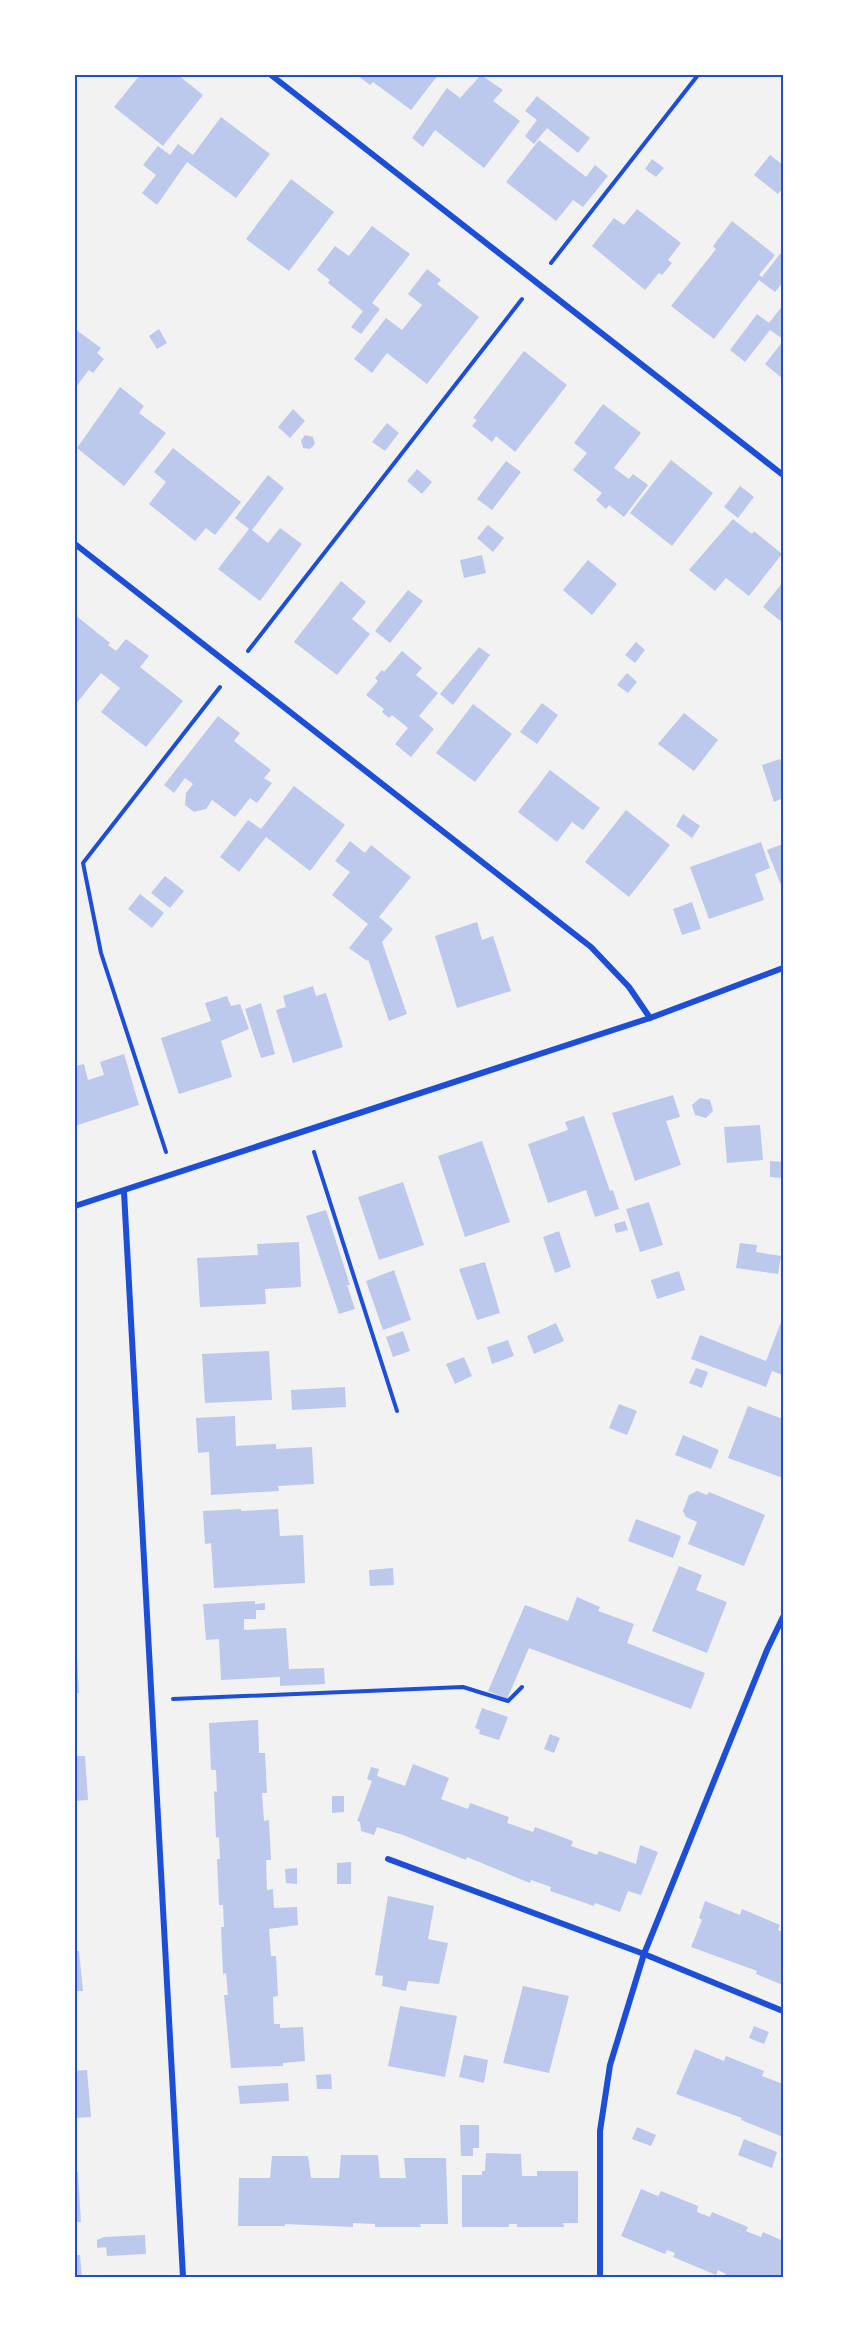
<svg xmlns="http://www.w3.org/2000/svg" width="858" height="2352" font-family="Barlow,sans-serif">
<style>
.building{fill:#bdc9ec}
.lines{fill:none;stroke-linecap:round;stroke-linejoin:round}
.path{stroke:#1d4ed8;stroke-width:4}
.minor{stroke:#1d4ed8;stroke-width:6}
.neatline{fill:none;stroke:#1d4ed8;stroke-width:2}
</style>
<rect width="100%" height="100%" fill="#f2f2f2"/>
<g class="building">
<polygon points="140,75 178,75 203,95 163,146 114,107"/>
<polygon points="357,75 438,75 411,110 373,82 370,85"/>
<polygon points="481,75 503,90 493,101 520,121 484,168 435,130 423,147 412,138 447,88 460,98"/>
<polygon points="537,96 590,138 578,153 547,128 534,144 525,136 537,120 525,111"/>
<polygon points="221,117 270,154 236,198 187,162 157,205 142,193 156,175 143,165 158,146 170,155 178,144 193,155"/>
<polygon points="539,140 586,177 595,165 608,176 583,207 573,200 556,221 506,182"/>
<polygon points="770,155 783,165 783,188 778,194 754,175"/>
<polygon points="652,159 664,168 656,177 645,169"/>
<polygon points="291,179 334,212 289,271 246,239"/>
<polygon points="637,209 681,243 668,260 672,263 662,275 659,273 645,290 592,246 614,218 624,225"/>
<polygon points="732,221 775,255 759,275 762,277 783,250 783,282 775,292 759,280 714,339 671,306 716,249 713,246"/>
<polygon points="372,226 410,254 372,303 380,309 361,334 351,327 363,311 328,283 330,280 317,270 335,246 349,256"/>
<polygon points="427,269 441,280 437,284 479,317 427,384 387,353 372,373 354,359 386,318 402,330 422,305 408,294"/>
<polygon points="783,305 783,339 770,330 745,362 730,350 757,314 769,323"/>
<polygon points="75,329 101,348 97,353 104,359 93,373 89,370 75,388"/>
<polygon points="159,329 167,343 157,349 149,336"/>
<polygon points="783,341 783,379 765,364"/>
<polygon points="524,351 567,385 515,452 496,436 492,442 472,426 477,420 473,418"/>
<polygon points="120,387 144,406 139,413 166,433 124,486 77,448"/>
<polygon points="603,404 641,433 614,468 629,479 633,474 648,485 624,517 609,505 606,509 596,500 602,493 573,470 587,453 574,443"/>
<polygon points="293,409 305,421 290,438 278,427"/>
<polygon points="387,423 399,433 385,451 372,442"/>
<polygon points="305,435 313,437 315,444 310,449 303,448 301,441"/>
<polygon points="173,448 241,502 215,535 206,528 195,541 149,504 166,482 154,472"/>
<polygon points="671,460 713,493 672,546 630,513"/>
<polygon points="506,461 521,472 492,510 477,499"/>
<polygon points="417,469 432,482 422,494 407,481"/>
<polygon points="268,475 284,488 252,530 268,543 280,528 302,544 260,601 218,569 249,529 235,518"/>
<polygon points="740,486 754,497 738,518 724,507"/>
<polygon points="733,519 752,534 754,531 782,554 749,596 726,578 715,591 689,570"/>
<polygon points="488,525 504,538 493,552 477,538"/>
<polygon points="482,555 486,573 464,578 460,560"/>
<polygon points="588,560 617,584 592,615 563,590"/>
<polygon points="341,581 366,602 352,619 370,634 337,675 294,642"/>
<polygon points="783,582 783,623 763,607"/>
<polygon points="408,590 423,601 390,643 375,631"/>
<polygon points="75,615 110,643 108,645 116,651 126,639 149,656 140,667 183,701 146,747 101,712 120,688 101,673 75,705"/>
<polygon points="636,642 645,650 635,663 625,655"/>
<polygon points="479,647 490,655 453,705 440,694"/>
<polygon points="402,651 422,668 416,675 438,693 419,716 434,729 411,757 395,744 408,728 392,715 389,718 382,712 384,709 366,695 378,681 375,678 382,670 384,672"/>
<polygon points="627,673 637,682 628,693 617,685"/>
<polygon points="542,703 558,715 537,744 520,732"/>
<polygon points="473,704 512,734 475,782 436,753"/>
<polygon points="684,713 718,740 694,771 658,744"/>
<polygon points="218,716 240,733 234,741 271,770 264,778 272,783 257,803 250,798 235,817 212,800 206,809 194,812 185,805 186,793 193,784 185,778 174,793 164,785"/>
<polygon points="780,759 783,768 783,798 774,802 762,765"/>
<polygon points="550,770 600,808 583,830 572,822 557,842 518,812"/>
<polygon points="294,786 345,825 310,871 266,837 239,872 220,857 248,820 261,829"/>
<polygon points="626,810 670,845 629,897 585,862"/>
<polygon points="683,814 700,826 692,838 676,826"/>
<polygon points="350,841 365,853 371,845 411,877 379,917 393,929 382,942 407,1014 389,1021 368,959 367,961 349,948 368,924 332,895 350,872 335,861"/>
<polygon points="761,842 770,868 755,874 764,900 709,919 690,867"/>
<polygon points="783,844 783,890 767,850"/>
<polygon points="165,876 184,891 170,908 151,893"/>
<polygon points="140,894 164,913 152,928 128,909"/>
<polygon points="692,902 701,929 682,935 673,909"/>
<polygon points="477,922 482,940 493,936 511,991 457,1008 435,936"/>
<polygon points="313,986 316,996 326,993 343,1047 293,1063 276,1010 286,1007 283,996"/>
<polygon points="227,996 231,1006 240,1004 249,1029 221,1041 232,1077 179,1094 161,1038 211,1021 205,1003"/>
<polygon points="261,1003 275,1054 261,1058 245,1009"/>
<polygon points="124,1054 139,1105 75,1126 75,1066 84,1064 88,1080 104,1075 100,1062"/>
<polygon points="673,1095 680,1117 666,1121 681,1165 635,1181 612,1113"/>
<polygon points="700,1098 710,1100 713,1111 706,1118 695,1115 692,1105"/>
<polygon points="584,1116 610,1191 613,1190 619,1209 595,1217 586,1190 548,1203 528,1144 568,1130 565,1122"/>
<polygon points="760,1125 763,1160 727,1163 724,1127"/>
<polygon points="482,1141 510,1222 465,1237 438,1156"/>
<polygon points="770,1161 783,1162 783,1178 770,1177"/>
<polygon points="403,1182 424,1245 379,1260 358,1197"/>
<polygon points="649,1202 663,1245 640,1252 626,1209"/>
<polygon points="326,1210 350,1285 347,1285 355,1309 339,1314 306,1216"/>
<polygon points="625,1221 628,1230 616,1233 614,1224"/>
<polygon points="559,1231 571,1267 555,1273 543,1237"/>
<polygon points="299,1242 301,1287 265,1289 266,1304 200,1307 197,1258 258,1255 257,1244"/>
<polygon points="740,1243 757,1245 756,1252 781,1256 778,1274 736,1268"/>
<polygon points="485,1262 500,1313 477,1320 459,1269"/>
<polygon points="394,1270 411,1320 383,1330 366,1281"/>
<polygon points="679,1271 685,1290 657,1299 651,1280"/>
<polygon points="783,1317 783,1375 772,1371 766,1387 691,1359 700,1335 766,1361"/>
<polygon points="556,1323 564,1341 534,1354 527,1336"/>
<polygon points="403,1331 410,1351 393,1357 386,1337"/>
<polygon points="508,1340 514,1356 492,1364 487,1347"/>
<polygon points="269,1351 272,1400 205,1403 202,1354"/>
<polygon points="464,1357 472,1376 455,1384 446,1364"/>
<polygon points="696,1368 708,1372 702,1388 689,1383"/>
<polygon points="345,1387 346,1407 292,1410 291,1390"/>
<polygon points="619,1404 637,1411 627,1435 609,1428"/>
<polygon points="748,1406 783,1419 783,1478 728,1458"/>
<polygon points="235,1416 236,1446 276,1444 276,1449 312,1447 314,1484 278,1486 279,1491 211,1495 209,1452 198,1453 196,1418"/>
<polygon points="683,1435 719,1450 711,1469 675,1455"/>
<polygon points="697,1491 707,1495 709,1492 765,1515 744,1566 688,1544 697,1522 686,1517 683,1511 689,1495"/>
<polygon points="241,1509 241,1511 278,1509 280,1536 303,1535 305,1583 214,1588 211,1543 205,1544 203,1511"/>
<polygon points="636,1519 681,1536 673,1558 628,1541"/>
<polygon points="679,1566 702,1575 696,1590 727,1602 707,1653 652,1631"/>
<polygon points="393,1568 394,1585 370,1586 369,1570"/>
<polygon points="577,1597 600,1607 598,1611 634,1624 627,1643 705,1673 691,1709 529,1648 507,1699 488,1691 525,1605 568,1621"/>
<polygon points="255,1601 255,1604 265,1603 265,1610 256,1610 256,1619 244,1619 244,1630 286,1628 289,1669 324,1668 325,1684 280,1686 280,1677 221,1680 219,1639 206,1640 203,1604"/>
<polygon points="77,1654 79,1693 75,1693 75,1655"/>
<polygon points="482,1708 508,1717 499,1740 479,1734 480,1730 475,1728"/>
<polygon points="258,1720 259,1753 265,1753 267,1793 262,1793 264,1821 269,1820 271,1860 266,1860 267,1890 273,1889 274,1908 297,1907 298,1925 269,1929 271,1956 276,1956 278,1996 273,1997 274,2024 280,2024 280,2028 303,2027 305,2061 283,2063 283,2066 231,2068 224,1995 228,1995 226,1973 223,1974 221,1927 224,1927 223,1905 219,1905 217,1859 220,1859 219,1837 216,1838 214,1791 217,1792 216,1770 211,1770 209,1723"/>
<polygon points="550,1734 560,1738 554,1753 544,1749"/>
<polygon points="75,1756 85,1756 88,1800 75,1801"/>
<polygon points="413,1764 449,1778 441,1799 468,1809 470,1803 509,1817 507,1823 533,1832 535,1827 573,1841 571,1846 597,1855 599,1851 636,1864 640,1845 658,1852 641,1895 628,1891 620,1912 595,1903 594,1906 550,1891 551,1887 531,1880 530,1883 467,1857 466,1860 403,1835 377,1827 374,1835 361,1831 360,1822 357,1821 372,1781 367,1779 371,1767 379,1769 377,1776 405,1786"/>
<polygon points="332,1796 344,1796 344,1812 332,1813"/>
<polygon points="351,1862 351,1884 337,1884 337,1863"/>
<polygon points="297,1868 297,1884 286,1883 285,1869"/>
<polygon points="388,1896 434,1906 428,1939 448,1943 439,1984 408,1981 406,1991 382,1986 383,1976 375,1975"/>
<polygon points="705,1901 740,1915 742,1909 780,1925 778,1930 783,1932 783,1985 756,1974 757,1971 691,1947 702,1920 699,1918"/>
<polygon points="75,1951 79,1951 83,1991 75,1991"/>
<polygon points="523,1986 569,1996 549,2073 503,2063"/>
<polygon points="400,2006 457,2016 445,2077 388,2066"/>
<polygon points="754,2026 769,2032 764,2044 749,2038"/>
<polygon points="695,2049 724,2061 726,2056 764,2071 762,2076 783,2084 783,2137 741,2120 742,2118 676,2094"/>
<polygon points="464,2055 488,2060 484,2083 459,2077"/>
<polygon points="87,2070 91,2117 75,2118 75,2071"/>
<polygon points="331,2074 332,2089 317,2089 316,2075"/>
<polygon points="288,2083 289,2101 240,2104 238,2086"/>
<polygon points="460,2125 479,2125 479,2148 473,2148 473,2156 461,2156"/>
<polygon points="637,2127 656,2135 651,2146 632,2139"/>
<polygon points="744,2139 777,2152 772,2168 738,2155"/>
<polygon points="486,2153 521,2154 522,2176 537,2176 537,2171 578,2171 578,2223 563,2223 564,2227 517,2227 517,2224 509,2224 509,2227 462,2227 462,2175 482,2175 482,2171 485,2171"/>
<polygon points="341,2155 378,2155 380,2178 406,2178 404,2158 446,2158 448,2224 420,2224 421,2227 375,2227 375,2224 353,2223 353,2227 285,2224 285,2226 238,2226 239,2178 270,2178 272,2156 308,2156 311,2178 339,2178"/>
<polygon points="78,2172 81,2222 75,2222 75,2173"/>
<polygon points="641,2189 658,2196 661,2191 698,2206 697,2212 710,2217 712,2212 748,2227 746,2231 761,2237 763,2232 783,2241 783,2277 724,2277 726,2274 718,2270 716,2275 673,2257 675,2253 667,2250 665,2254 621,2236"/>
<polygon points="145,2235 146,2254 107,2256 106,2247 97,2248 97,2240 104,2237"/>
<polygon points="75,2255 80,2255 82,2277 75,2277"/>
</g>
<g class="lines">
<g class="path">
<polyline points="551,263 698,75"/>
<polyline points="248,651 522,299"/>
<polyline points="166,1152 101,953 83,863 220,687"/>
<polyline points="314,1152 397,1411"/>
<polyline points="173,1699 463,1687 508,1701 522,1687"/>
</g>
<g class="minor">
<polyline points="271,75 783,475"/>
<polyline points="75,544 591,947 629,987 650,1018"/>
<polyline points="124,1192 183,2277"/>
<polyline points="75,1206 650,1018 783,968"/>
<polyline points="388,1859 644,1954 783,2011"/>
<polyline points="600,2277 600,2131 610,2065 644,1954 767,1650 783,1617"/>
</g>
</g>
<rect width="858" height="2352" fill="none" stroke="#ffffff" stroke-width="153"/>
<rect x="76" y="76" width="706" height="2200" class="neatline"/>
</svg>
